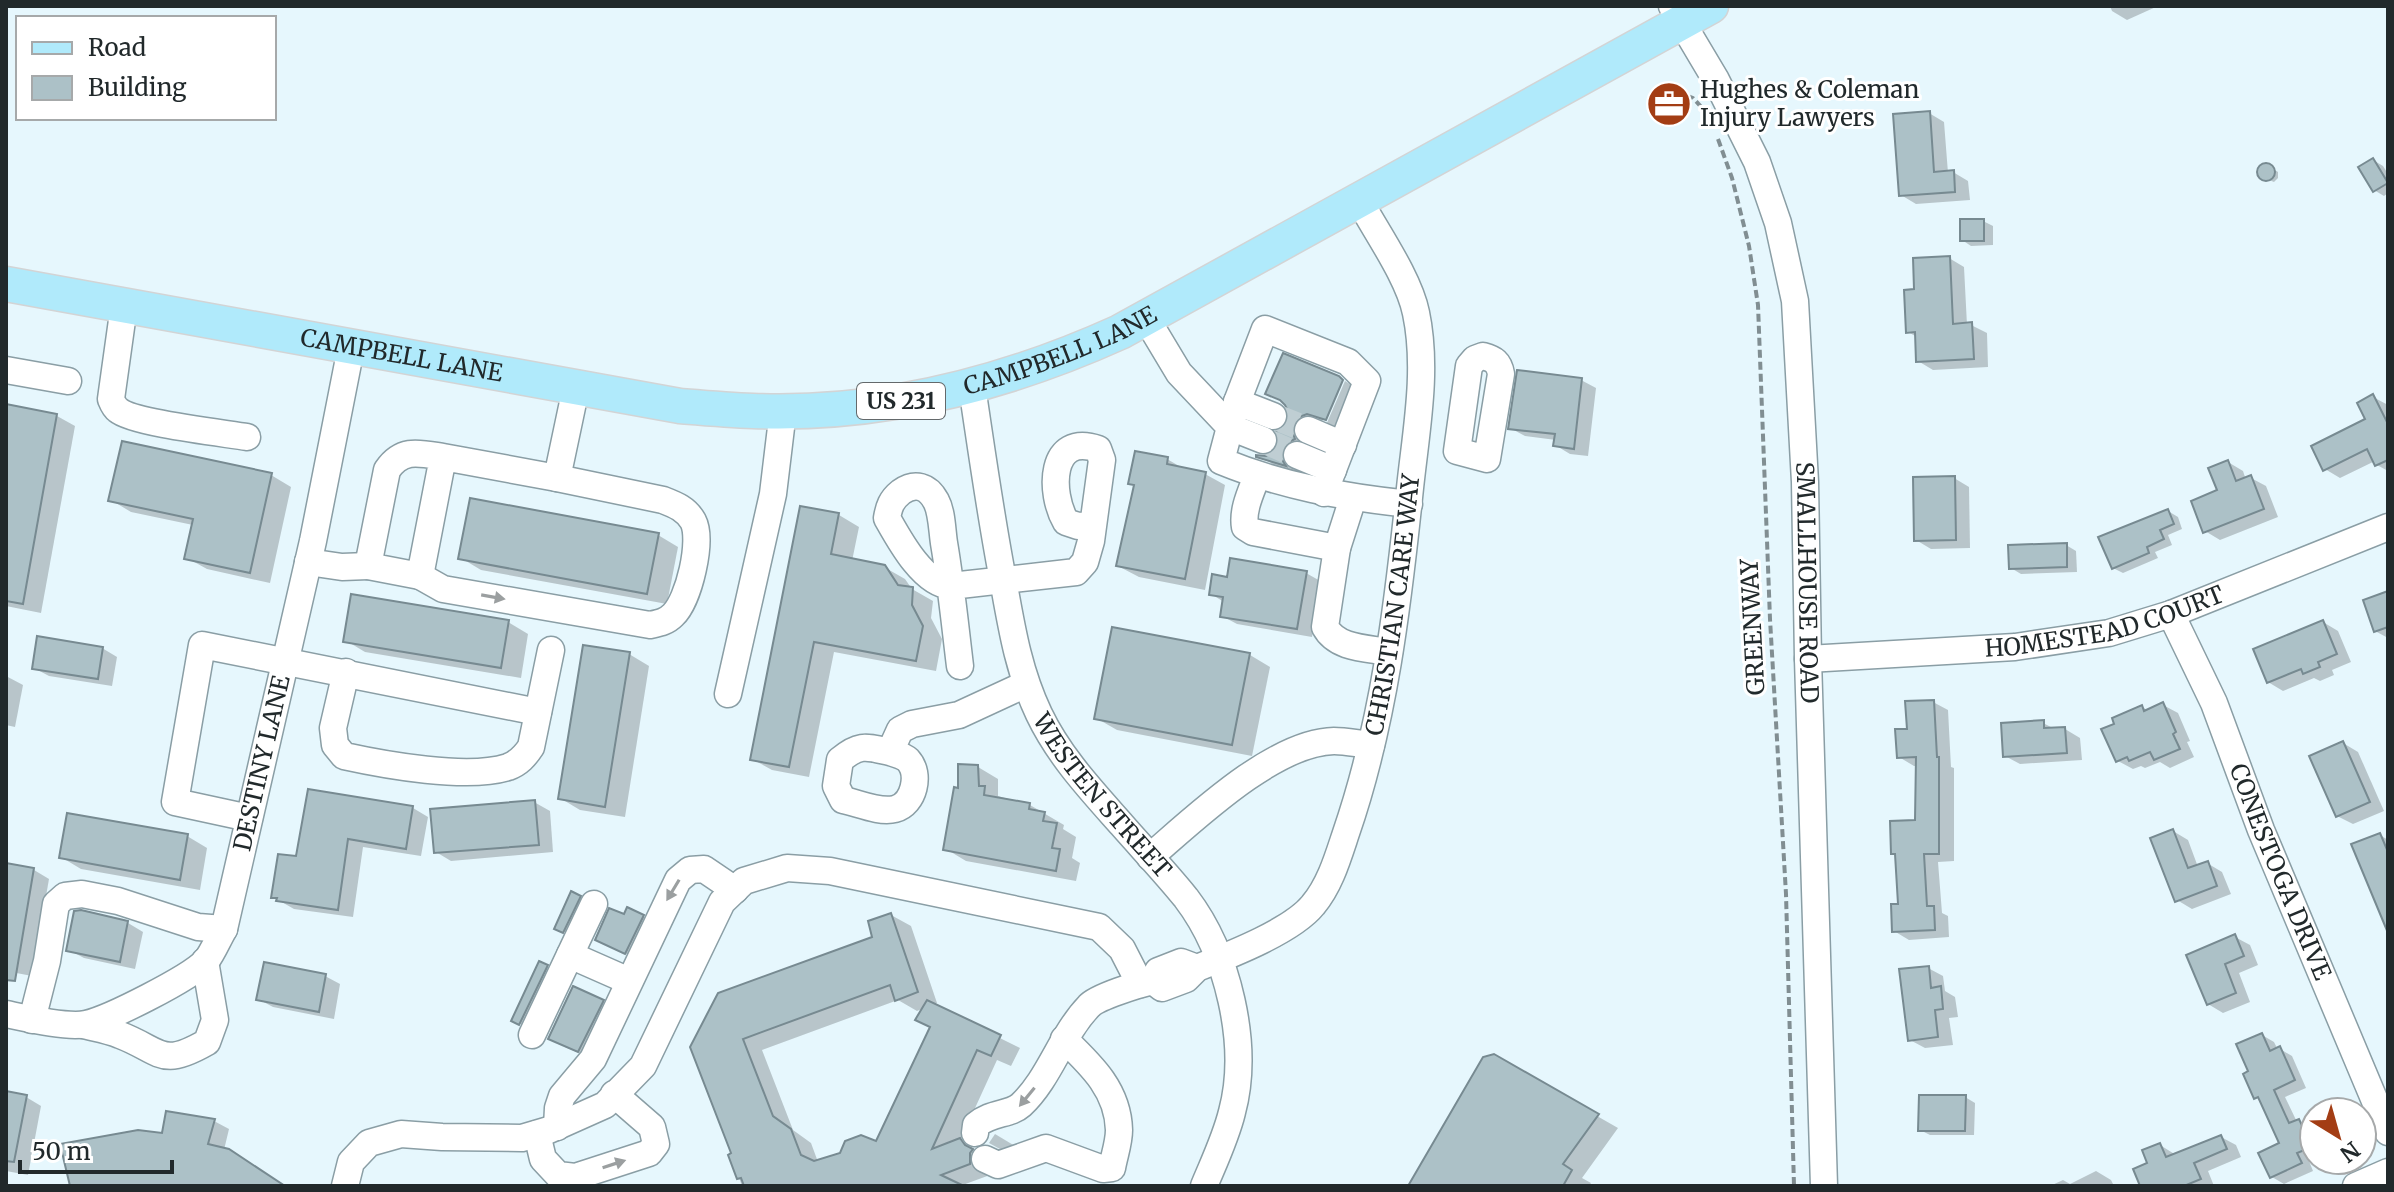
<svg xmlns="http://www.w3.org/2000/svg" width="2394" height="1192" font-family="Merriweather,serif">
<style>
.shadow{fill:#0003;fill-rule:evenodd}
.building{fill:#acc1c7;stroke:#778a91;stroke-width:2}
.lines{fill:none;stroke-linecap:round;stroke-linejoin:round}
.minor-tunnel{stroke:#bfced3;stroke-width:26;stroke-dasharray:26 13;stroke-linecap:butt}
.minor-casing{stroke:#8a9ea5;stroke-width:29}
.major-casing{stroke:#d3d4d5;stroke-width:37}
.path{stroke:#818e92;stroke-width:4;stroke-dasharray:8 4;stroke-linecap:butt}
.minor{stroke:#fff;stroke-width:26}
.major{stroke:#b0eafb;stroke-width:34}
.oneway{fill:#9b9fa0}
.labels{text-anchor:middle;stroke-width:6;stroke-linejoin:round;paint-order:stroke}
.shield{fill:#fff;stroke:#64696b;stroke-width:2}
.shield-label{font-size:22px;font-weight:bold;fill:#21292b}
.poi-label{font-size:24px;fill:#21292b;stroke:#fff;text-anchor:start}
.street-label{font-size:24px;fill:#21292b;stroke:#fff}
</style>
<rect width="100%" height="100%" fill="#e6f7fd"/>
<g class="shadow">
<polygon points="2110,6 2158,6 2127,20 2112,11"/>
<polygon points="1929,113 1944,122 1948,173 1953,172 1968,181 1970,200 1916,204 1901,195"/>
<polygon points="2373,160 2383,166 2388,174 2388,193 2384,196 2374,190"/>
<polygon points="2263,165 2267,165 2278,172 2278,178 2274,182 2261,177 2259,171"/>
<polygon points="1983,221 1993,226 1993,245 1971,246 1962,240"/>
<polygon points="1949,258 1964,267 1967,325 1971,325 1987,333 1988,367 1933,370 1918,361 1917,337 1908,332 1916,291"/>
<polygon points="1338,377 1341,379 1312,444 1314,451 1302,461 1301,471 1303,475 1278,467 1260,457 1266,458 1275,454 1285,429"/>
<polygon points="1581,380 1596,388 1588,456 1570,454 1555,445 1556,440 1525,436 1510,428"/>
<polygon points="1345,381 1359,390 1347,430 1326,425"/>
<polygon points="2373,397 2388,405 2388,471 2377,465 2375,461 2340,478 2325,469 2368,420"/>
<polygon points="6,406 57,416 75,426 41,613 6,606"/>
<polygon points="1167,459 1186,470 1205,474 1225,485 1205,590 1139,577 1118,566"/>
<polygon points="2228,462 2243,471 2246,480 2251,478 2266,486 2278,517 2220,540 2205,531"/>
<polygon points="271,475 291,487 270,583 207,569 187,558 193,525 131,512 111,500"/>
<polygon points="1954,478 1969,487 1970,548 1931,549 1916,540"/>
<polygon points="2168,511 2178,517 2182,529 2168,535 2172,545 2155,552 2158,558 2123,573 2113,568"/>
<polygon points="839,515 859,527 852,561 884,567 905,579 912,589 933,601 931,618 942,639 936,671 834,652 809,777 772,770 752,759"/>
<polygon points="658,535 678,547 667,604 481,570 461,558"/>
<polygon points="2066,545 2076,551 2077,572 2021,574 2011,568"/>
<polygon points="1306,573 1322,582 1312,637 1237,624 1222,616 1224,602 1211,594 1229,579"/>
<polygon points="2388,594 2388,638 2375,631"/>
<polygon points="508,622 528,634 521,678 365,652 345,640"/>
<polygon points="2323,622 2338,631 2351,662 2332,670 2334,675 2320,681 2314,678 2283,691 2268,682"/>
<polygon points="102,648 117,657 112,686 49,676 34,668"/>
<polygon points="629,654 649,666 625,817 580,810 560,798"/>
<polygon points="1250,655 1270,667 1252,756 1117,730 1096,718"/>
<polygon points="6,676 23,685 15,727 6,725"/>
<polygon points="1933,702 1948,710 1951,767 1954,768 1954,861 1938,862 1942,913 1948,916 1949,937 1909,940 1894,931 1900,906 1897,856 1893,853 1917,822 1917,766 1914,766 1899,757 1909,731"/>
<polygon points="2163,705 2178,713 2190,741 2187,742 2194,757 2170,768 2160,762 2145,768 2141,766 2133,769 2118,761 2117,725 2142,707 2149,711"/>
<polygon points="2043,723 2055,729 2065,729 2080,738 2082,760 2020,764 2005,756"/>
<polygon points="2343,743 2358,752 2384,811 2353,824 2337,816"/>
<polygon points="978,767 998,779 998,796 1030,805 1064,825 1063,829 1076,837 1072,858 1080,863 1076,881 966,861 946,849 961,790"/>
<polygon points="309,791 413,808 428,817 421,856 363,847 353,917 294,909 273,897 298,859"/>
<polygon points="534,802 550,811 553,852 451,861 436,852"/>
<polygon points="2173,831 2188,840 2198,867 2207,863 2222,872 2231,894 2192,909 2177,900"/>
<polygon points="2380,835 2388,840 2388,912"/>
<polygon points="187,836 207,848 200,890 81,869 61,857"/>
<polygon points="6,865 34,870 49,879 32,976 6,971"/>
<polygon points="580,897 589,903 573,936 563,931"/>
<path d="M891 915 911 926 937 1003 933 1005 1020 1048 1011 1066 997 1060 960 1141 980 1152 990 1175 960 1186H742L731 1155 733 1154 692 1047 875 938ZM898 1000 917 1011 924 1008 932 1028 877 1143 818 1162 811 1143 793 1130 762 1050Z"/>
<polygon points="625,917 643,917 652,922 635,958 607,945"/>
<polygon points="128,923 143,932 135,969 84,958 69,950"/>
<polygon points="2235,937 2250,945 2258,965 2239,973 2250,1002 2223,1013 2208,1004"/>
<polygon points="540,964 556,972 529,1029 513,1020"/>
<polygon points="1928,968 1943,976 1945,991 1955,997 1958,1017 1949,1018 1953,1045 1925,1048 1910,1040"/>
<polygon points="325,976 340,984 334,1019 273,1007 258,999"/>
<polygon points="603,1001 617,1010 593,1059 565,1047"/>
<polygon points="2262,1035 2274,1042 2278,1050 2280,1049 2292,1056 2306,1088 2285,1097 2297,1122 2299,1121 2312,1128 2314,1134 2314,1158 2309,1161 2313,1171 2284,1184 2272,1177 2282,1144 2262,1101 2256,1097 2251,1073"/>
<polygon points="1494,1057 1618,1128 1582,1178 1591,1183 1589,1186 1411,1186"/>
<polygon points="6,1093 26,1097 41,1106 28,1175 6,1171"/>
<polygon points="1965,1097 1975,1103 1974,1135 1930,1135 1920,1130"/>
<polygon points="214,1121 229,1129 224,1150 283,1186 72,1186 164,1136"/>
<polygon points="995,1134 1015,1146 1009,1154 989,1143"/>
<polygon points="2221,1137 2236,1145 2241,1157 2208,1171 2214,1186 2142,1186 2150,1164 2160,1145 2176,1155"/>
<polygon points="2096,1171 2111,1180 2114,1186 2050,1186 2063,1180 2070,1184"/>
</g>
<g class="building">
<polygon points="1930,111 1934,172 1954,170 1955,192 1899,196 1893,114"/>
<polygon points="2373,158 2388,183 2373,192 2358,167"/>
<circle cx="2266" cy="172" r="9"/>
<rect x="1960" y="219" width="24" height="22"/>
<polygon points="1950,256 1953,324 1972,322 1974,359 1916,362 1915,332 1906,333 1904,290 1914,289 1913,258"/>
<polygon points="1283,353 1339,376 1343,380 1326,420 1307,414 1299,417 1294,423 1292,431 1295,439 1287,443 1282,450 1281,458 1286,466 1256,457 1256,455 1266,456 1274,452 1278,445 1276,432 1284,428 1288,421 1289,413 1285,405 1280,400 1265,394"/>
<polygon points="1517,370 1582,378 1574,449 1553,446 1555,434 1508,429"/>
<polygon points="2373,394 2388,424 2388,460 2375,466 2367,449 2323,471 2311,446 2365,419 2357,403"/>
<polygon points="6,404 57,414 23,604 6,601"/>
<polygon points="122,441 272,473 250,573 184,559 193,519 108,501"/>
<polygon points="1135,451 1168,457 1167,464 1206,472 1185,579 1116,566 1134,485 1128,484"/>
<polygon points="2228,460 2236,481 2251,475 2264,509 2203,533 2191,501 2217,490 2208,468"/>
<polygon points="1955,476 1956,540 1914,541 1913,477"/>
<polygon points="470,498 659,533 647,594 458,559"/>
<polygon points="800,506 839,513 831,554 885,565 898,585 913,587 912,605 923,626 916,661 814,642 789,767 750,760"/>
<polygon points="2168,509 2174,524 2160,530 2164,539 2147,547 2149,553 2112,569 2098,537"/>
<polygon points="2067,543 2067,567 2009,569 2008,545"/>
<polygon points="1230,558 1307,571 1297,629 1220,617 1223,597 1209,595 1212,574 1227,577"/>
<polygon points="2388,591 2388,627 2374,632 2363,600"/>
<polygon points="351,594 509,620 501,668 343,642"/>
<polygon points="2323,620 2337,654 2318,662 2320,667 2303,674 2301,669 2267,683 2253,649"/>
<polygon points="1112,627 1250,653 1232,745 1094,719"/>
<polygon points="37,636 103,647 98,679 32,669"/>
<polygon points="583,645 630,652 605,807 558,799"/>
<polygon points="1934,700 1937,757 1939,757 1939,854 1924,854 1927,906 1934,906 1935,930 1892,932 1891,904 1898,904 1895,854 1891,854 1890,821 1915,820 1916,757 1897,758 1895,729 1907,729 1905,701"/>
<polygon points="2163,702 2176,732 2173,734 2180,749 2154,760 2150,752 2129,761 2127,757 2116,762 2101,729 2114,724 2112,718 2142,705 2144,711"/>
<polygon points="2044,720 2044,728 2065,727 2067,753 2003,757 2001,723"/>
<polygon points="2343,741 2370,802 2336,817 2309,756"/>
<polygon points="958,764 978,765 979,786 985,786 984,795 1030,803 1029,809 1045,812 1043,821 1057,823 1052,848 1060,849 1056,871 943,850 954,787 958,788"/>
<polygon points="308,789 413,806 406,849 348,839 338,910 276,901 277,898 271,898 278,854 296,856"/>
<polygon points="535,800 539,845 434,853 430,809"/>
<polygon points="67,813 188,834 180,880 59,858"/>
<polygon points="2173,829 2188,868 2208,861 2217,886 2175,902 2150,838"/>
<polygon points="2380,833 2388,852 2388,933 2351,844"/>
<polygon points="6,863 34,868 15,981 6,980"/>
<polygon points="571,891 581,896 563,933 554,929"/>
<polygon points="627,907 644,915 625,954 595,940 609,908 624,914"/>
<polygon points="81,910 128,921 120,962 66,951 74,911"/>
<polygon points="891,913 918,992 895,1001 890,985 743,1039 773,1116 791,1129 801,1155 814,1161 840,1153 845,1141 861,1135 876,1141 930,1027 915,1020 927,1000 1001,1035 991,1056 977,1050 932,1149 960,1138 965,1145 973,1149 970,1153 970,1164 941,1175 964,1186 744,1186 741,1178 737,1179 728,1155 731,1153 690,1047 718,993 872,937 868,921"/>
<polygon points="2235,934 2244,956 2225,964 2236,993 2207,1005 2186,955"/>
<polygon points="539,961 548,965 519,1025 511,1021"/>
<polygon points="264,962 326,974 319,1012 256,1000"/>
<polygon points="1929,966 1931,988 1941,986 1943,1009 1935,1010 1938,1037 1908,1041 1899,969"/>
<polygon points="573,986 604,1000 578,1052 548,1039"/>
<polygon points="2262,1033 2270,1051 2280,1046 2295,1080 2274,1090 2289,1123 2299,1119 2312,1147 2297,1153 2302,1163 2270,1178 2258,1153 2279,1143 2258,1097 2254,1099 2243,1074 2248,1071 2236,1044"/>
<polygon points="1494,1054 1599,1114 1563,1164 1572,1170 1563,1186 1408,1186 1483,1057"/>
<polygon points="6,1091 27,1095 14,1162 6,1161"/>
<polygon points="1919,1095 1966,1095 1965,1131 1918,1131"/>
<polygon points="166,1111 215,1119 208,1144 229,1149 285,1186 70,1186 60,1144 138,1130 162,1133"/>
<polygon points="2221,1135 2227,1149 2194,1163 2201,1179 2184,1186 2140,1186 2133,1169 2147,1163 2142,1150 2160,1143 2166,1157"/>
</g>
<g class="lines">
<g class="minor-tunnel">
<polyline points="1273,416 1308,430"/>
<polyline points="1263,440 1297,455"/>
</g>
<g class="minor-casing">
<g id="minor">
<path id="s1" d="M1672 6 1716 80 1757 162 1778 223 1795 301 1805 482 1808 659 1824 1186"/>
<path d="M124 306 111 399C113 404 114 407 118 410 133 423 223 433 247 437"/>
<path d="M1146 318 1179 373 1230 427 1221 461C1282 486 1343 497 1409 504"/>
<path d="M1483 356C1494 359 1499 362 1501 374L1487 459 1457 451 1469 366 1475 359Z"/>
<polyline points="6,370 68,381"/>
<path id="s2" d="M972 387C982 453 991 519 1004 585 1012 630 1019 672 1039 714 1059 756 1091 790 1122 825 1143 849 1166 873 1186 898 1228 953 1250 1045 1232 1112 1226 1137 1214 1162 1204 1186"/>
<polyline points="1237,402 1273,416"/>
<polyline points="1308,430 1343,445"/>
<polyline points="1263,440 1230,427 1237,402 1265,329 1348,362 1367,381 1324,493"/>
<polyline points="1297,455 1333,470"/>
<path d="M443 457 420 576 368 566 387 470C402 448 419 453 443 457L557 478 576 388"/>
<path d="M1257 476C1251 492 1242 510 1245 527L1253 532 1337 548 1325 627C1337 649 1367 648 1389 652"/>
<polyline points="1337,548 1353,498"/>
<polyline points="308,562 342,567 368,566"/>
<path d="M420 576 443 589 650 625C659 623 666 622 673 615 689 600 703 540 693 521 686 509 676 505 663 500L557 478"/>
<path id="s3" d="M2171 614 2214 703 2261 830 2388 1132"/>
<path id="s4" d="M1808 659 2015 647 2109 633 2171 614 2388 527"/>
<path d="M960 666C955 625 951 584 944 543 942 530 942 512 936 501 928 486 915 482 901 492 891 500 889 507 887 518 900 541 923 584 951 586L1076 572 1085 562 1091 541 1102 460 1098 449C1049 432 1049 493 1066 522L1078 526 1093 525"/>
<path d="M346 672 333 728 335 745 344 756C385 765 468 780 508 767 519 763 525 756 531 747L551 650"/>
<polyline points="728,694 773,494 783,411"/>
<path d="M890 752C867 747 860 743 840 760L836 786 843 800C858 803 879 813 895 809 914 804 921 774 908 760 904 756 896 754 890 752L900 730 912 724 959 715 1026 684"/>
<polyline points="249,818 175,802 202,645 538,712"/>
<path d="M1150 857C1194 819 1274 742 1334 741 1346 741 1359 744 1371 745"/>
<polyline points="570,955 629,981"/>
<path id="s5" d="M1197 968 1181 962 1158 971 1153 981 1162 988 1186 979 1197 968C1230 955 1292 931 1313 905 1330 885 1338 857 1346 833 1384 723 1398 604 1410 488 1416 431 1428 370 1416 313 1409 278 1377 233 1359 200"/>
<path id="s6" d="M6 1014C25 1018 67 1028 86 1024 109 1019 190 978 206 961 213 952 218 939 224 929L313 541 351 348"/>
<polyline points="32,1020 47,961 56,904 65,896 82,894 118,901 198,927 224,929"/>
<path d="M83 1025C95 1028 108 1030 120 1035 162 1051 160 1069 207 1042L215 1020 205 961"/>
<polyline points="532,1035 594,904"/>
<polyline points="557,1127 558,1108 562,1096 593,1059 678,880 690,870 704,869 735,890"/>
<path d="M975 1133 976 1125C991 1112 1010 1115 1021 1105 1050 1078 1061 1035 1089 1006 1097 997 1139 984 1153 981"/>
<polyline points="537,1134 543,1159 558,1175 575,1177 649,1153 656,1144 652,1127 614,1094"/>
<path d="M985 1159 998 1165 1046 1148 1103 1169 1112 1168C1114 1156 1119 1143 1119 1130 1118 1090 1091 1065 1064 1039"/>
<polyline points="345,1186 351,1162 369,1143 401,1134 442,1137 522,1138 549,1130 605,1105 643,1066 722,902 744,881 787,868 830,871 1099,927 1122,949 1140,984"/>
<polyline points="2356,1186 2388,1172"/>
</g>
</g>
<g class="major-casing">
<g id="major">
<path id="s7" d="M6 284 680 406C705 408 729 410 753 411 881 416 1005 384 1120 332L1711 6"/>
</g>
</g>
<g class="path">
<polyline points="1675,91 1693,98 1704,110"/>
<polyline points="1718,139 1732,178 1749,246 1758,305 1770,619 1786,894 1794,1186"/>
</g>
<use href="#minor" class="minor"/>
<use href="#major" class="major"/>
</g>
<defs><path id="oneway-solid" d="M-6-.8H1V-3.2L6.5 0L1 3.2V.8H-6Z" transform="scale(2)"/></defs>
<g class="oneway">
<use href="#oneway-solid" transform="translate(493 597) rotate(10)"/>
<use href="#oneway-solid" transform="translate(673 890) rotate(121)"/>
<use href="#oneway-solid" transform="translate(1027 1097) rotate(129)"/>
<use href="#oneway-solid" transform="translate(614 1164) rotate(-18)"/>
</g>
<defs>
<g id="office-disc" transform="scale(2.3)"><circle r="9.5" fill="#a33d14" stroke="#fff"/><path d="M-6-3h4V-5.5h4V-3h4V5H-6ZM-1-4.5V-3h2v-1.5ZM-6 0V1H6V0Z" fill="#fff"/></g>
</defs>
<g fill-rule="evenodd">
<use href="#office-disc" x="1669" y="104"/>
</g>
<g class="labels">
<rect class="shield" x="857" y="383" width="88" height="36" rx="6"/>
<g class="shield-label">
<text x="901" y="409">US 231</text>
</g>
<g class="poi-label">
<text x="1700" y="98">Hughes &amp; Coleman<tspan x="1700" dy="28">Injury Lawyers</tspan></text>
</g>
<g class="street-label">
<text dy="8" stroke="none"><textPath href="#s7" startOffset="1074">CAMPBELL LANE</textPath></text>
<text dy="8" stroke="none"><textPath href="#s7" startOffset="402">CAMPBELL LANE</textPath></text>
<text dy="8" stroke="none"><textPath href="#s1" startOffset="604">SMALLHOUSE ROAD</textPath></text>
<text dy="8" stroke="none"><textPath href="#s5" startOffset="552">CHRISTIAN CARE WAY</textPath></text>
<text dy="8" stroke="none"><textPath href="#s4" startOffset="300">HOMESTEAD COURT</textPath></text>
<text transform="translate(1753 627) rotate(-93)" y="8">GREENWAY</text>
<text dy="8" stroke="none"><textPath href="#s6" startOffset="424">DESTINY LANE</textPath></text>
<text dy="8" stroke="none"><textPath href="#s2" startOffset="438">WESTEN STREET</textPath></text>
<text dy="8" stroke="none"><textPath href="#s3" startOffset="280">CONESTOGA DRIVE</textPath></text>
</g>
</g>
<rect width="2394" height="1192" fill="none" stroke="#21292b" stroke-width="16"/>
<rect x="16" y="16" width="260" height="104" fill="#ffffff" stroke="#a6a9aa" stroke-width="2"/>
<rect x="32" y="42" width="40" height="12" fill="#b0eafb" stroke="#a6a9aa" stroke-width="2"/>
<text x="88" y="56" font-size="24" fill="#21292b">Road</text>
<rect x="32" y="76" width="40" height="24" fill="#acc1c7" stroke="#a6a9aa" stroke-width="2"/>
<text x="88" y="96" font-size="24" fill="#21292b">Building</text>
<g transform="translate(2338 1136) rotate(143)"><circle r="38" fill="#ffffff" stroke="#a6a9aa" stroke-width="2"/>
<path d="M0-6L14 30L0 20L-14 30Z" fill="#a33d14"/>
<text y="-12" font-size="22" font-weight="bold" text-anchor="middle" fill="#21292b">N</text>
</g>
<path d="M20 1160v12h152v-12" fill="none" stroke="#21292b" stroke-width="4"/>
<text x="32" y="1160" font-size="24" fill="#21292b" stroke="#ffffff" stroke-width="6" paint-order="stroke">50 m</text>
</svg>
